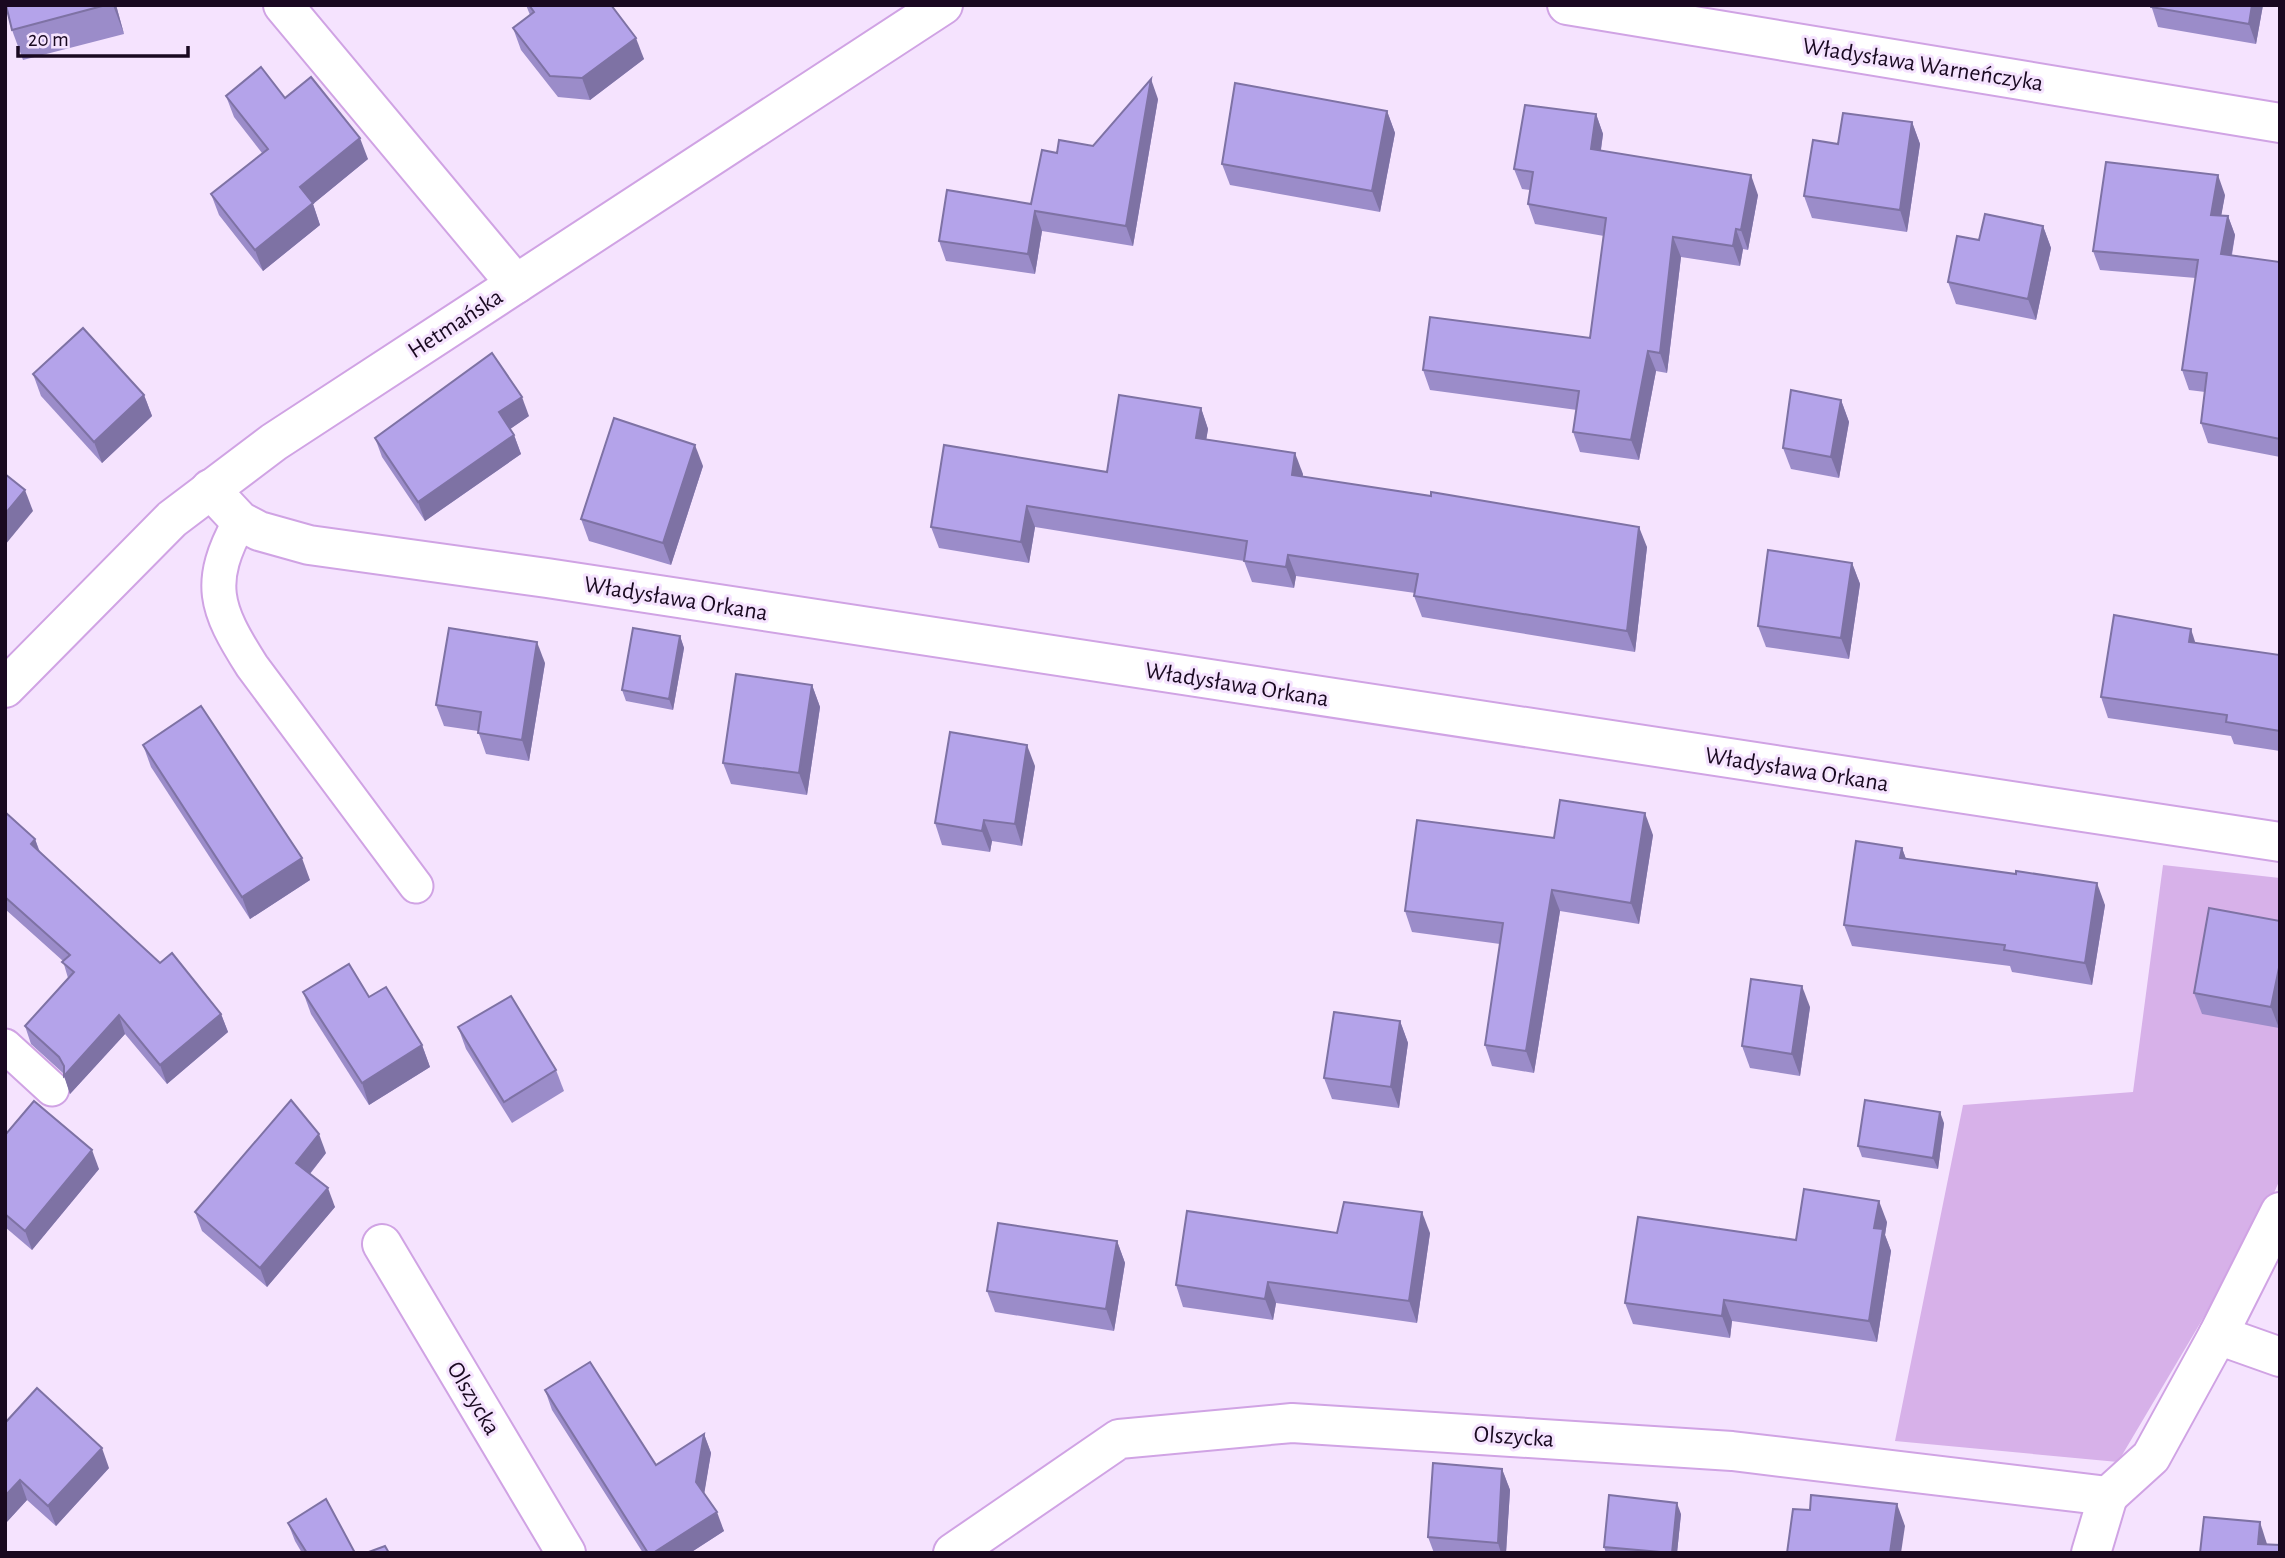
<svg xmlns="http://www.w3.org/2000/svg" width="2285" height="1558" font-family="'Alegreya Sans',sans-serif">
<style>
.green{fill:#d7b1e9}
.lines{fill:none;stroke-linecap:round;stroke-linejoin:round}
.service-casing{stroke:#d0a3e4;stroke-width:37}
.minor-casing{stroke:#d0a3e4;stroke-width:42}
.tertiary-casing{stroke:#d0a3e4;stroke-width:42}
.service{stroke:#fff;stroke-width:33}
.minor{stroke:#fff;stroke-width:38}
.tertiary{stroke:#fff;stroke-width:38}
.wall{fill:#9b8cc9}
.shaded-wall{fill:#7e72a4}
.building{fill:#b4a3ea;stroke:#7e72a4;stroke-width:2}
.labels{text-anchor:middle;stroke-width:6;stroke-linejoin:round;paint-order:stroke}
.street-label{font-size:24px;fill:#190920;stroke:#f5e3fe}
</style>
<rect width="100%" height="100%" fill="#f5e3fe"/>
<polygon class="green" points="2163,865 2280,878 2280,1179 2266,1212 2118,1462 1895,1441 1963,1105 2133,1092"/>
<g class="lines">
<g class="service-casing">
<g id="service">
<path d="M240 521C206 583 215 608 252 666L416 886"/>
<polyline points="5,1046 52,1089"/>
</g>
</g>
<g class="minor-casing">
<g id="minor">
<polyline points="283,5 516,284"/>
<polyline points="1567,5 2280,123"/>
<polyline points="210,489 240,521 259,531 309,545 547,578 2280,842"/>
<polyline points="382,1244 566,1553"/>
<polyline points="2218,1335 2280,1357"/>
<polyline points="2108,1496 2151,1457 2218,1335 2280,1212"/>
<polyline points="953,1553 1119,1439 1292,1423 1732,1451 2108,1496"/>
<polyline points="2091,1553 2108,1496"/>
</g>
</g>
<g class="tertiary-casing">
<polyline id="tertiary" points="5,688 172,519 274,442 943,5"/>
</g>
<use href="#service" class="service"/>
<use href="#minor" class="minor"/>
<use href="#tertiary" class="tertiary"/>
</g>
<g class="wall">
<polygon points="5,5 116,5 124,34 23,60 12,30"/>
<polygon points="526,5 611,5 644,59 590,100 558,97 521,50 513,28 530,15"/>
<polygon points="2151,5 2263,5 2256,44 2158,27"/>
<polygon points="226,96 285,98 368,159 313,204 320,225 263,271 219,215 211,194 262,153 234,117"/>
<polygon points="1158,99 1133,246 1042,231 1035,274 946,261 939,241 1031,204 1057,153 1093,146"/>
<polygon points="1387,111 1395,133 1380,212 1230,185 1222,164"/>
<polygon points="1596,114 1603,134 1601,150 1758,195 1748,250 1743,249 1740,266 1681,257 1667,373 1656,371 1639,460 1580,452 1573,432 1577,410 1430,390 1423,370 1590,338 1604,236 1535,224 1528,204 1530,190 1522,189 1514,169"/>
<polygon points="1912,122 1920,144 1907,232 1812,218 1804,196 1838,144"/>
<polygon points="2225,195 2221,215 2228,216 2235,235 2232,255 2280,262 2280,457 2208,443 2201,423 2205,392 2189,390 2182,370 2196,278 2100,270 2093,251"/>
<polygon points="2043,226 2051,248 2036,320 1956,304 1948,282 1979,240"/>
<polygon points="33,374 144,395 152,416 102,463 41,396"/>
<polygon points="1841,400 1849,422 1839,478 1791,469 1783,448"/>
<polygon points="1201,408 1208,429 1206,440 1303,474 1302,477 1647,547 1635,652 1422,617 1414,596 1415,593 1296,576 1294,588 1252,582 1244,561 1035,527 1029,563 939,548 931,527 1107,472"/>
<polygon points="529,416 510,429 514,435 521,454 425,521 382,457 375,438"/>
<polygon points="703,466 671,565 589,541 581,519"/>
<polygon points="1852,563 1860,584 1849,659 1766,647 1758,626"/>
<polygon points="680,636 684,648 673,710 626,701 622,690"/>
<polygon points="2196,643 2280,655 2280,751 2234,744 2231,736 2108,718 2101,697"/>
<polygon points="545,663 529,761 486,754 478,731 444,726 436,705"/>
<polygon points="812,685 820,707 807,795 731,784 723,763"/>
<polygon points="143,745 310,880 250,919 151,767"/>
<polygon points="1035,766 1022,846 992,841 990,852 942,845 935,823"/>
<polygon points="5,812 35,839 40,852 160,963 221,1014 228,1032 167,1084 125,1034 70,1094 64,1074 31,1044 25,1026 68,978 63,961 5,909"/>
<polygon points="1653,835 1639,924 1560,911 1534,1073 1492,1066 1485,1045 1500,944 1412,932 1405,911 1554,838"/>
<polygon points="1902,848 1906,859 2105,905 2092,985 2012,972 2010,966 1852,946 1844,925"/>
<polygon points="2280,921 2279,1028 2202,1014 2194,993"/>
<polygon points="303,992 369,997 422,1045 430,1067 369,1105 311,1014"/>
<polygon points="1810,1007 1800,1076 1750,1068 1742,1046"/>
<polygon points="1400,1021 1408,1043 1399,1108 1332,1099 1324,1078"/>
<polygon points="458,1027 556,1070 564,1091 512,1123 466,1049"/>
<polygon points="1944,1123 1938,1169 1862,1157 1858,1146"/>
<polygon points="5,1135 99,1169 32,1250 5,1227"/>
<polygon points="326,1153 310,1174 335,1207 267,1287 202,1231 195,1212"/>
<polygon points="1887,1222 1885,1235 1891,1251 1877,1342 1732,1321 1730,1338 1633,1324 1625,1303"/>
<polygon points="1337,1233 1430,1233 1417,1323 1276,1303 1273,1320 1183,1307 1176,1285"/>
<polygon points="1117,1241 1125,1263 1114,1331 995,1312 987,1291"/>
<polygon points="545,1390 656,1465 704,1434 711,1453 704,1493 724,1531 690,1553 643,1553 552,1410"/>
<polygon points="5,1423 109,1468 56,1526 27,1500 5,1524"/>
<polygon points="1502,1469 1510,1490 1506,1553 1434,1553 1428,1537"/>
<polygon points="1681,1514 1677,1553 1606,1553 1604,1547"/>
<polygon points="288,1523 355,1553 302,1553 295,1541"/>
</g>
<g class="shaded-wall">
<polygon points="113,5 116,5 124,34"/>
<polygon points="2252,5 2263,5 2256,44 2249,24"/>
<polygon points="636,38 644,59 590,100 582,78"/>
<polygon points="1151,79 1158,99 1133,246 1126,226"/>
<polygon points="1387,111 1395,133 1380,212 1372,191"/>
<polygon points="1596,114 1603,134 1598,169 1591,149"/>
<polygon points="1912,122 1920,144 1907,232 1900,210"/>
<polygon points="360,138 368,159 313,204 320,225 263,271 255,250 300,187"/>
<polygon points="1751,175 1758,195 1748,250 1741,230"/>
<polygon points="2218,175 2225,195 2218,234 2211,215"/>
<polygon points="1035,211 1042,231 1035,274 1028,254"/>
<polygon points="2228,216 2235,235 2228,274 2221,254"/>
<polygon points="2043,226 2051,248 2036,320 2028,299"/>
<polygon points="1736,229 1743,249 1740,266 1733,246"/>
<polygon points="1673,237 1681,257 1667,373 1660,353"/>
<polygon points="1648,351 1656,371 1639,460 1631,440"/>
<polygon points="144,395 152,416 102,463 94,442"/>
<polygon points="522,397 529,416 506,432 499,412"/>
<polygon points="1841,400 1849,422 1839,478 1831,457"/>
<polygon points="1201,408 1208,429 1203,459 1196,438"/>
<polygon points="514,435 521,454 425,521 418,502"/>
<polygon points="695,445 703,466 671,565 663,543"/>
<polygon points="1295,453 1303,474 1300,496 1292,475"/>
<polygon points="25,490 33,511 5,545 5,514"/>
<polygon points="1027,506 1035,527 1029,563 1021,542"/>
<polygon points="1639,527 1647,547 1635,652 1627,631"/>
<polygon points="1288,555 1296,576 1294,588 1286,567"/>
<polygon points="1852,563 1860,584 1849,659 1841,638"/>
<polygon points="2191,629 2198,651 2189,642"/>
<polygon points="680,636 684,648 673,710 669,699"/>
<polygon points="537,642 545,663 529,761 522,740"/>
<polygon points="812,685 820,707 807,795 799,773"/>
<polygon points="1027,745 1035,766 1022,846 1015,824"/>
<polygon points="1645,813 1653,835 1639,924 1631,903"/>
<polygon points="984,820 992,841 990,852 982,831"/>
<polygon points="35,839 41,857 31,844"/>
<polygon points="1902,848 1910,870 1900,858"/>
<polygon points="302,858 310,880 250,919 242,897"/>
<polygon points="2097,883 2105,905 2092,985 2085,963"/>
<polygon points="1552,890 1560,911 1534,1073 1526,1051"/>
<polygon points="2280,963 2280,1024 2279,1028 2271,1007"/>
<polygon points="1802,986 1810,1007 1800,1076 1792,1054"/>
<polygon points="221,1014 228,1032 167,1084 160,1065"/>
<polygon points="119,1015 125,1034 70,1094 64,1076"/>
<polygon points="1400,1021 1408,1043 1399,1108 1391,1087"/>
<polygon points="422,1045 430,1067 369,1105 362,1083"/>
<polygon points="1940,1112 1944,1123 1938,1169 1933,1158"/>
<polygon points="319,1134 326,1153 303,1182 296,1163"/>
<polygon points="92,1150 99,1169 32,1250 25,1231"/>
<polygon points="328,1188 335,1207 267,1287 260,1268"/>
<polygon points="1879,1201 1887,1222 1885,1235 1891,1251 1877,1342 1869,1321 1874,1228"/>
<polygon points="1422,1212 1430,1233 1417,1323 1409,1301"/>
<polygon points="1117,1241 1125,1263 1114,1331 1106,1309"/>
<polygon points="1268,1282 1276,1303 1273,1320 1265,1299"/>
<polygon points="1724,1300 1732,1321 1730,1338 1722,1316"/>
<polygon points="704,1434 711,1453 703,1501 696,1482"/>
<polygon points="102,1448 109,1468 56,1526 48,1506"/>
<polygon points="1502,1469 1510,1490 1506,1553 1501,1553 1498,1543"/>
<polygon points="20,1480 27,1500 5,1524 5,1496"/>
<polygon points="1677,1503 1681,1514 1677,1553 1672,1553"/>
<polygon points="1897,1504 1905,1526 1901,1553 1890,1553"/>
<polygon points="717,1512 724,1531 690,1553 653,1553"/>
<polygon points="2260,1522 2267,1544 2258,1544"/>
</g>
<g class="building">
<polygon points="6,5 106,5 12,30"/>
<polygon points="529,5 611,5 636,38 582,78 550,76 513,28 534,12"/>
<polygon points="2151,5 2252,5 2249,24 2151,7"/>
<polygon points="261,67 285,98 311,77 360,138 300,187 313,203 255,250 211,194 268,149 226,96"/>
<polygon points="1151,79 1126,226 1035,211 1028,254 939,241 947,190 1031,204 1042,150 1057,153 1059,140 1093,146"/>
<polygon points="1235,83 1387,111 1372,191 1222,164"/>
<polygon points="1525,105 1596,114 1591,149 1751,175 1741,230 1736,229 1733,246 1673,237 1660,353 1648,351 1631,440 1573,432 1579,391 1423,370 1430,317 1590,338 1606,218 1528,204 1533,172 1514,169"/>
<polygon points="1843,113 1912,122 1900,210 1804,196 1813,140 1838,144"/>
<polygon points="2106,162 2218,175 2211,215 2228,216 2221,254 2280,262 2280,439 2201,423 2207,373 2182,370 2198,260 2093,251"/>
<polygon points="1985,214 2043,226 2028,299 1948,282 1957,236 1979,240"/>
<polygon points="83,328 144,395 94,442 33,374"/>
<polygon points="492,353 522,397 499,412 514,435 418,502 375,438"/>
<polygon points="1791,390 1841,400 1831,457 1783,448"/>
<polygon points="1119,395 1201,408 1196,438 1295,453 1292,475 1431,496 1431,492 1639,527 1627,631 1414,596 1418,574 1288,555 1286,567 1244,561 1247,541 1027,506 1021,542 931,527 944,445 1107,472"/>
<polygon points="614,418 695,445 663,543 581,519"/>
<polygon points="5,474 25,490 5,514"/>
<polygon points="1768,550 1852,563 1841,638 1758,626"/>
<polygon points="2114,615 2191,629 2189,642 2280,655 2280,731 2226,722 2227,715 2101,697"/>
<polygon points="449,628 537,642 522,740 478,733 481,712 436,705"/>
<polygon points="633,628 680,636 669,699 622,690"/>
<polygon points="736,674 812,685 799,773 723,763"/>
<polygon points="201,706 302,858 242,897 143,745"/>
<polygon points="950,732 1027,745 1015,824 984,820 982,831 935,823"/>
<polygon points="1560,800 1645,813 1631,903 1552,890 1526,1051 1485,1045 1503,923 1405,911 1417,820 1554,838"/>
<polygon points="5,812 35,839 31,844 160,963 172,953 221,1014 160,1065 119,1015 64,1076 64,1066 59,1057 25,1026 74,972 62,962 70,955 5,897"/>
<polygon points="1856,841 1902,848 1900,858 2016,874 2016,871 2097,883 2085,963 2004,950 2005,945 1844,925"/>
<polygon points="2209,908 2280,921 2280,963 2271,1007 2194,993"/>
<polygon points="349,964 369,997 386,987 422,1045 362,1083 303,992"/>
<polygon points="1751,979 1802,986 1792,1054 1742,1046"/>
<polygon points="511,996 556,1070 504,1102 458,1027"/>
<polygon points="1334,1012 1400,1021 1391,1087 1324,1078"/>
<polygon points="291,1100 319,1134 296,1163 328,1188 260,1268 195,1212"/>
<polygon points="1865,1100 1940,1112 1933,1158 1858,1146"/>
<polygon points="34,1101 92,1150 25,1231 5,1214 5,1135"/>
<polygon points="1804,1189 1879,1201 1874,1228 1883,1229 1869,1321 1724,1300 1722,1316 1625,1303 1638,1217 1796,1240"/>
<polygon points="1344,1202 1422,1212 1409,1301 1268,1282 1265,1299 1176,1285 1187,1211 1337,1233"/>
<polygon points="998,1223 1117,1241 1106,1309 987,1291"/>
<polygon points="590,1362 656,1465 704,1434 696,1482 717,1512 653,1553 648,1553 545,1390"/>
<polygon points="37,1388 102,1448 48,1506 20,1480 5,1496 5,1423"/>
<polygon points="1433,1463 1502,1469 1498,1543 1428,1537"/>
<polygon points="1609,1495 1677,1503 1672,1553 1604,1547"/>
<polygon points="1811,1495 1897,1504 1890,1553 1787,1553 1793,1509 1810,1510"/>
<polygon points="326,1499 355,1553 307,1553 288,1523"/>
<polygon points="2204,1517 2260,1522 2258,1544 2280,1545 2280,1553 2200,1553"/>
<polygon points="385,1546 389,1553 366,1553"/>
</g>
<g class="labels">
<g class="street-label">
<text transform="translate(1923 64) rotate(9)" y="8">Władysława Warneńczyka</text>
<text transform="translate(455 323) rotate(-33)" y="8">Hetmańska</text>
<text transform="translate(676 598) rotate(9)" y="8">Władysława Orkana</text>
<text transform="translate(1237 684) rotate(9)" y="8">Władysława Orkana</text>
<text transform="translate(1797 769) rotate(9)" y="8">Władysława Orkana</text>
<text transform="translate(474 1398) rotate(59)" y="8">Olszycka</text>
<text transform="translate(1514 1436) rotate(4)" y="8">Olszycka</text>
</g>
</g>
<rect width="2285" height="1558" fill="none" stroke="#190920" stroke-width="14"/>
<path d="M18 46v10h170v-10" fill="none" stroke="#190920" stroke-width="3.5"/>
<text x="28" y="46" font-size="21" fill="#190920" stroke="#f5e3fe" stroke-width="5" paint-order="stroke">20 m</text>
</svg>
